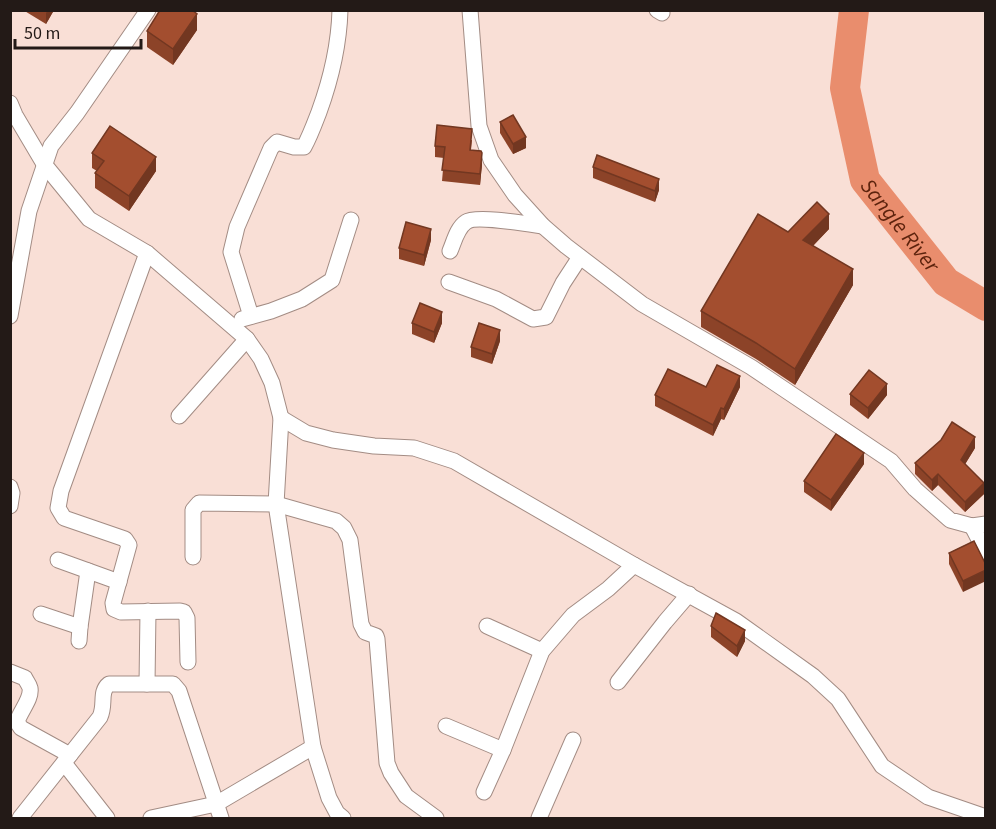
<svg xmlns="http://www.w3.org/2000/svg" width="996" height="829" font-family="'Source Sans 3',sans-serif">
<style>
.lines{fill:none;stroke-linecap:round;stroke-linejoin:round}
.river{stroke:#e98d6d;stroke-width:30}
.minor-casing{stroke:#a38c84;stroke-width:17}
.minor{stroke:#fff;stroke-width:15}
.wall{fill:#8c4328}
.shaded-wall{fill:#723721}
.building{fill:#a34e2f;stroke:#723721;stroke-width:1.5}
.labels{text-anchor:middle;stroke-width:6;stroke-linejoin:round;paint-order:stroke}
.water-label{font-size:22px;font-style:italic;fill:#5d230d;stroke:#f9dfd6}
</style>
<rect width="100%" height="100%" fill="#f9dfd6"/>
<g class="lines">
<path class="river" id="s1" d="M854 10 845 88 865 180 946 282 986 306"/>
<g class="minor-casing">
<g id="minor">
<polyline points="470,10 479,126 491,160 515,195 543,226 566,246 642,304 751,367 891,461 915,489 950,520 972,526 986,524"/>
<polyline points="657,10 662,13"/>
<polyline points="10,103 15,115 44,164 89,219 147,253 247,339 261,359 272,383 281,418 276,504 313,747 329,798 337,813 343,818"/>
<path d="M450 251C454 242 457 228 466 222 475 215 529 224 543 226"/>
<polyline points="147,253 61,491 58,508 64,518 125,539 129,545 113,603 114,609 121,612 180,611 184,612 187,618 188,662"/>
<polyline points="449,282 496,299 533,319 546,317 563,283 580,257"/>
<polyline points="10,316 29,211 51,146 77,113 148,10"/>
<path d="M251 316 231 252 237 227 271 148 277 142 294 147H304C310 136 314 125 319 112 331 79 339 46 340 10"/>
<polyline points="242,319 271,311 302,299 332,280 351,220"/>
<polyline points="179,416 247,339"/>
<polyline points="281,418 306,433 333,440 374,446 414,448 454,461 634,565 736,621 813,676 838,699 882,766 928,797 986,817"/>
<polyline points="10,487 12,493 10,506"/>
<polyline points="972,526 986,553"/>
<polyline points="193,557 193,510 199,503 276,504 336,521 344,528 350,540 361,624 365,632 376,636 377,639 387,763 391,773 406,796 436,818"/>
<polyline points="58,560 119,582"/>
<polyline points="41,614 80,627"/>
<polyline points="487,626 542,651"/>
<polyline points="79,641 80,627 88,571"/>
<path d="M10 672 25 678C26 681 29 684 30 688 32 699 20 711 17 722L21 728 70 755"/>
<polyline points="618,682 665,622 689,594"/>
<polyline points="147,684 148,611"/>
<polyline points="446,726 503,750"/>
<polyline points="64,763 107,818"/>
<polyline points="484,792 503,750 542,651 573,615 608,589 634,565"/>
<path d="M20 818 100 717C106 704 99 692 109 684H173L179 691 221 818"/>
<polyline points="151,818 216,804 313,747"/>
<polyline points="539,818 573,740"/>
</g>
</g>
<use href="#minor" class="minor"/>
</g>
<g class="wall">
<polygon points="23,10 54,10 46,24"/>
<polygon points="197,30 173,65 147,47 147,31"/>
<polygon points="500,122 526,148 513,154 500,133"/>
<polygon points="472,140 471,150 482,164 480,185 442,181 444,158 435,157 435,146"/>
<polygon points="92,153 156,171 129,211 95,188 95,173 97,171 92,168"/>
<polygon points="593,167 659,190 655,202 593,178"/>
<polygon points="829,229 813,246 853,285 795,385 756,359 701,327 701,311 788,232"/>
<polygon points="431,240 424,266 399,259 399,248"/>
<polygon points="412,323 442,323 434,343 412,334"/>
<polygon points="500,341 492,364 471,357 471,347"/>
<polygon points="706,387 740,387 724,420 721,419 713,436 655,406 655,395"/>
<polygon points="850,394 887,395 868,419 850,405"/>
<polygon points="975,448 965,464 984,494 965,512 938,485 932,491 915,474 915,463"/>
<polygon points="864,464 831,511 804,492 804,481"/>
<polygon points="974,541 963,592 949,564 949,553"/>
<polygon points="711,626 745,641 737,657 711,637"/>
</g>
<g class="shaded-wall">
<polygon points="48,10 54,10 46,24 46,13"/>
<polygon points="197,14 197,30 173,65 173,49"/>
<polygon points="526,137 526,148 513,154 513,144"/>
<polygon points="482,153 482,164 480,185 480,174"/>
<polygon points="156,157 156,171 129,211 129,196"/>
<polygon points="659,179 659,190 655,202 655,191"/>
<polygon points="829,214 829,229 803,256 803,240"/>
<polygon points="431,229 431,240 424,266 424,255"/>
<polygon points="853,269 853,285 795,385 795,369"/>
<polygon points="442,312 442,323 434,343 434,332"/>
<polygon points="500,330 500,341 492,364 492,354"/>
<polygon points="740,376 740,387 724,420 724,409"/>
<polygon points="887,384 887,395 868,419 868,408"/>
<polygon points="721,408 721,419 713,436 713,425"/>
<polygon points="975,437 975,448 961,471 961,460"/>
<polygon points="864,453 864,464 831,511 831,500"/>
<polygon points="938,474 938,485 932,491 932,480"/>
<polygon points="984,483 984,494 965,512 965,502"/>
<polygon points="986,570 986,581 963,592 963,581"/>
<polygon points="745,630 745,641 737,657 737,646"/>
</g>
<g class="building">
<polygon points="160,10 192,10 197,14 173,49 147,31"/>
<polygon points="513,115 526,137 513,144 500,122"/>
<polygon points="437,125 472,129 470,150 481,151 482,153 480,174 442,170 445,147 435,146"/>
<polygon points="110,126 156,157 129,196 95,173 104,161 92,153"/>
<polygon points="597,155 659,179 655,191 593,167"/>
<polygon points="817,202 829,214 803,240 853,269 795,369 756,343 701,311 758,214 788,232"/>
<polygon points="406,222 431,229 424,255 399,248"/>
<polygon points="420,303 442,312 434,332 412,323"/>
<polygon points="479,323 500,330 492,354 471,347"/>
<polygon points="717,365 740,376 724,409 721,408 713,425 655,395 668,369 706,387"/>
<polygon points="869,370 887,384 868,408 850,394"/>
<polygon points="952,422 975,437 961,460 984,483 965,502 938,474 932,480 915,463 941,440"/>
<polygon points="836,434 864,453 831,500 804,481"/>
<polygon points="974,541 986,565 986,570 963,581 949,553"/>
<polygon points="716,613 745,630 737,646 711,626"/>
</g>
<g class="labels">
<g class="water-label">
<text dy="8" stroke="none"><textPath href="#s1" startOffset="230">Sangle River</textPath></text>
</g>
</g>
<rect width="996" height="829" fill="none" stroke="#231a17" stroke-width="24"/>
<path d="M15 39v9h126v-9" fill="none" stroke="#231a17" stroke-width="3"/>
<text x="24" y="39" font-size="18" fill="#231a17" stroke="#f9dfd6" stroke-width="4.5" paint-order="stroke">50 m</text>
</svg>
